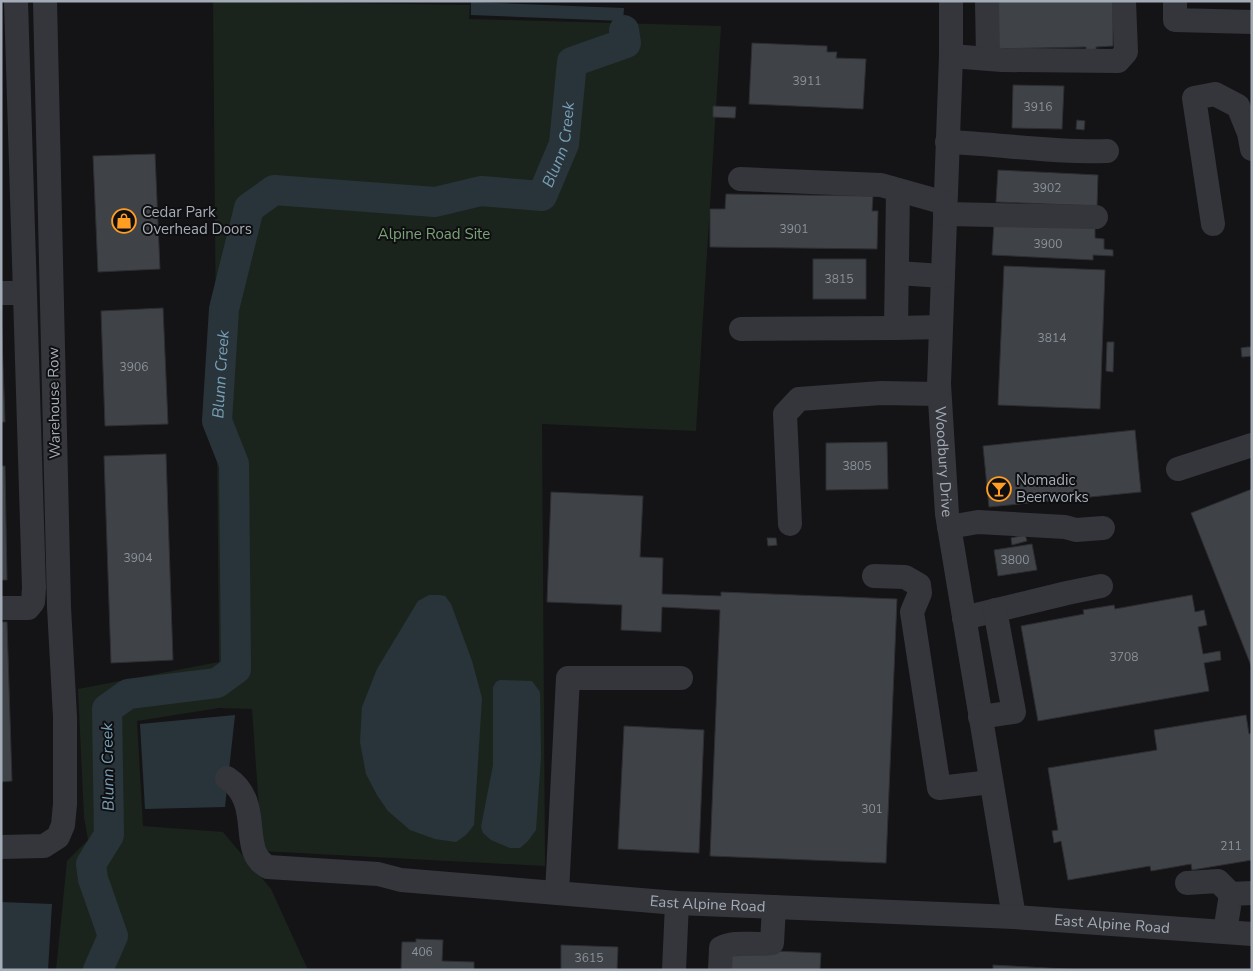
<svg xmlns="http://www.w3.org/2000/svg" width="1253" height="971" font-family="'Nunito Sans',sans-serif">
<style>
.green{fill:#1b241c}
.water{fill:#29343a}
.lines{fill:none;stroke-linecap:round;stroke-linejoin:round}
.river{stroke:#29343a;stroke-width:30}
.building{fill:#3f4246;stroke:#2d2e32}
.minor{stroke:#34363b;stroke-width:24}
.labels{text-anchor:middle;stroke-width:4;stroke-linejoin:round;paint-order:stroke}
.number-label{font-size:12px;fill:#8b929b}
.poi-label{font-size:15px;fill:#a4acb7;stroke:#0f0f11;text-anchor:start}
.park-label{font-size:15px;fill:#7ba479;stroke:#0f0f11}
.street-label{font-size:15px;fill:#a4acb7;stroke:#0f0f11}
.water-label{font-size:16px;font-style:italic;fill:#789fb6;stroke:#0f0f11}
</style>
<rect width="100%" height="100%" fill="#141416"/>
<polygon class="green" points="213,1 470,5 469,19 721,26 696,431 542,424 545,866 262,851 252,709 219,708 137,721 143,826 223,832 271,889 308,970 56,970 67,861 88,840 84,817 78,689 219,662"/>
<g class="water">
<polygon points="471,2 624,8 623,21 471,15"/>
<polygon points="429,595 439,595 445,596 451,604 472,661 482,698 474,825 466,835 456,842 435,839 410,830 388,811 377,795 366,774 360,742 362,707 377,669 418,601"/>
<polygon points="500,680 532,681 540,692 541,756 536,830 528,841 520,848 510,848 491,840 483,833 481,827 493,765 493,687 496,682"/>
<polygon points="235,715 225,807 145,809 140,724"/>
<polygon points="1,902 52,904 48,970 1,970"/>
</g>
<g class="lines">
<path class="river" id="s1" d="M98 970 113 936 93 879 91 864 109 835 107 709 128 694 217 683 236 669 234 464 217 421 224 309 249 208 274 190 435 202 481 191 542 196 564 144 572 62 626 43 624 30"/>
</g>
<g class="building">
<polygon points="992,1 1113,1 1113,46 1096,47 1096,52 1086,53 1086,47 993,49"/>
<polygon points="752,43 827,46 827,52 837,52 836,58 866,59 863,109 749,104"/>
<polygon points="1013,85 1064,86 1062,129 1012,128"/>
<polygon points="713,106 736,107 735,118 713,117"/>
<polygon points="1077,120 1085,121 1084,130 1076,129"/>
<polygon points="155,154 160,269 98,272 93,156"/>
<polygon points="998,170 1098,175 1097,206 996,202"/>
<polygon points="726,194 873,196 872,211 878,211 877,249 710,247 710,209 725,209"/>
<polygon points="994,223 1095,228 1095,238 1104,239 1104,249 1113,250 1113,256 1093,255 1093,260 992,255"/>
<rect x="813" y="259" width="53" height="40"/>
<polygon points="1004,266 1105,270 1100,409 998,405"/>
<polygon points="1,307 5,422 1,422"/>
<polygon points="163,308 168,424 105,426 101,311"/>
<polygon points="1107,342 1114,342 1113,372 1106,371"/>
<polygon points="1247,347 1252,347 1252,356 1242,357 1241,348"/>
<polygon points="1135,430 1141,492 989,507 983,446"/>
<polygon points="887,442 888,489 826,490 826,443"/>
<polygon points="166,454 173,660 111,663 104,456"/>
<polygon points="1,466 5,466 7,580 1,580"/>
<polygon points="1252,489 1252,668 1191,513"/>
<polygon points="551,492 643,496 640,557 663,558 662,594 721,596 721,592 897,599 886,863 710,856 720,610 662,607 661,632 621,630 622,605 547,602"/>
<polygon points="1025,535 1027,541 1012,545 1011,538"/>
<polygon points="767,538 776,538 777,545 768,546"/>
<polygon points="1032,544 1037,570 998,576 994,550"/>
<polygon points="1192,595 1195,612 1204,610 1207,625 1198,627 1203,654 1220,651 1221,660 1204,663 1209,691 1038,721 1021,626 1084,614 1083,610 1114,605 1115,609"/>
<polygon points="1,622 7,622 12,781 1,782"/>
<polygon points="1246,715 1249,734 1252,733 1252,860 1192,870 1191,864 1151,871 1150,866 1068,880 1061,841 1054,843 1052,831 1058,830 1048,768 1157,750 1154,730"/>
<polygon points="624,726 704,730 699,853 618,849"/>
<polygon points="416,939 443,940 442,961 474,962 474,970 401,970 402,942 416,942"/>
<polygon points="561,945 618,947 617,970 561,970"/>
<polygon points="728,949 821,953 820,970 727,970"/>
<polygon points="993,965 1084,970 993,970"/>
</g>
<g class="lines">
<g class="minor">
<path id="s2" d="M951 1V56L939 384 947 514 1014 917"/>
<polyline points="987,1 988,58"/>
<polyline points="1175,1 1175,20 1252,22"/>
<polyline points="951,56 1002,60 1118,61 1126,52 1124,1"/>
<path d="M947 142C1001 144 1053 153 1107 151"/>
<polyline points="740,179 881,185 945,203"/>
<polyline points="898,190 896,328 941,327"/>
<polyline points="945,214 1096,217"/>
<polyline points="1213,224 1194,98 1215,94 1238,106 1249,133 1252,149"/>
<polyline points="897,273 943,276"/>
<polyline points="1,293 24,293"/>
<polyline points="741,329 896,328"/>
<polyline points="1178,469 1252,445"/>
<polyline points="790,524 785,414 799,399 881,393 939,394"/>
<polyline points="949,527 978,522 1065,527 1076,530 1103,528"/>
<polyline points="874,576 905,577 919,585 920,593 912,612 939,788 991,782"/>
<polyline points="1,608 28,608 33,602 34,588 16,1"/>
<polyline points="964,618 1067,593 1101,586"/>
<polyline points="980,717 1014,712 995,610"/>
<path id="s3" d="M227 778C265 803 237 851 268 867L378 874 401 880 677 903 1014 917 1252 934"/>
<polyline points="1,847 44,846 58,837 63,825 65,804 65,717 59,607 45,1"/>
<polyline points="1187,883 1218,881 1231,894"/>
<polyline points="557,893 568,678 681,678"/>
<polyline points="1225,932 1231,894 1252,893"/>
<polyline points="674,970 677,903"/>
<path d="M720 970 721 948C735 940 755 946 772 943L774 907"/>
</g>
</g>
<defs>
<g id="shop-ring" transform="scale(1.25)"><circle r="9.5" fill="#0f0f11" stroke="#ff9e22" stroke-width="1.5"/><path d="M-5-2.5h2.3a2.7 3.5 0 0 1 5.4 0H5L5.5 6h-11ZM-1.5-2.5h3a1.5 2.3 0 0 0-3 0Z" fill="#ff9e22"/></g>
<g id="bar-ring" transform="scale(1.25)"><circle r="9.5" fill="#0f0f11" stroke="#ff9e22" stroke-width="1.5"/><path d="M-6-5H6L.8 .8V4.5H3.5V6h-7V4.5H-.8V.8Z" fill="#ff9e22"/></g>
</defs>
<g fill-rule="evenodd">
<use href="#shop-ring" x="124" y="221"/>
<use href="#bar-ring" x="999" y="489"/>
</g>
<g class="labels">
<g class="number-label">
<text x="807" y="85">3911</text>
<text x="1038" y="111">3916</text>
<text x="1047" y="192">3902</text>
<text x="794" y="233">3901</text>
<text x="1048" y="248">3900</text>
<text x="839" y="283">3815</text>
<text x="1052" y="342">3814</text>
<text x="134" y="371">3906</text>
<text x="857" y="470">3805</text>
<text x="138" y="562">3904</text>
<text x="1015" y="564">3800</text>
<text x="1124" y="661">3708</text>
<text x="872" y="813">301</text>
<text x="1231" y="850">211</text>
<text x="422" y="956">406</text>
<text x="589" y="962">3615</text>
</g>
<g class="poi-label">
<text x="142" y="217">Cedar Park<tspan x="142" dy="17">Overhead Doors</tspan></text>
<text x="1016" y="485">Nomadic<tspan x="1016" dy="17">Beerworks</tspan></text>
</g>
<g class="park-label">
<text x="434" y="239">Alpine Road Site</text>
</g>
<g class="street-label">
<text transform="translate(54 403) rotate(-91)" y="5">Warehouse Row</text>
<text dy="5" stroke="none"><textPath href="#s2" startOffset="461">Woodbury Drive</textPath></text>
<text dy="5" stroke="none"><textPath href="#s3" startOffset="544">East Alpine Road</textPath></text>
<text dy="5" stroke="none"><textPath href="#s3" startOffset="949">East Alpine Road</textPath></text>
</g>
<g class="water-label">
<text dy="6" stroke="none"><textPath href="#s1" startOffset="1235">Blunn Creek</textPath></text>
<text dy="6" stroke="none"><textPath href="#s1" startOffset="710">Blunn Creek</textPath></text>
<text transform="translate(107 767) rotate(-91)" y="6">Blunn Creek</text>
</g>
</g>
<rect width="1253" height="971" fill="none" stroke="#a4acb7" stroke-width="5"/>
</svg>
